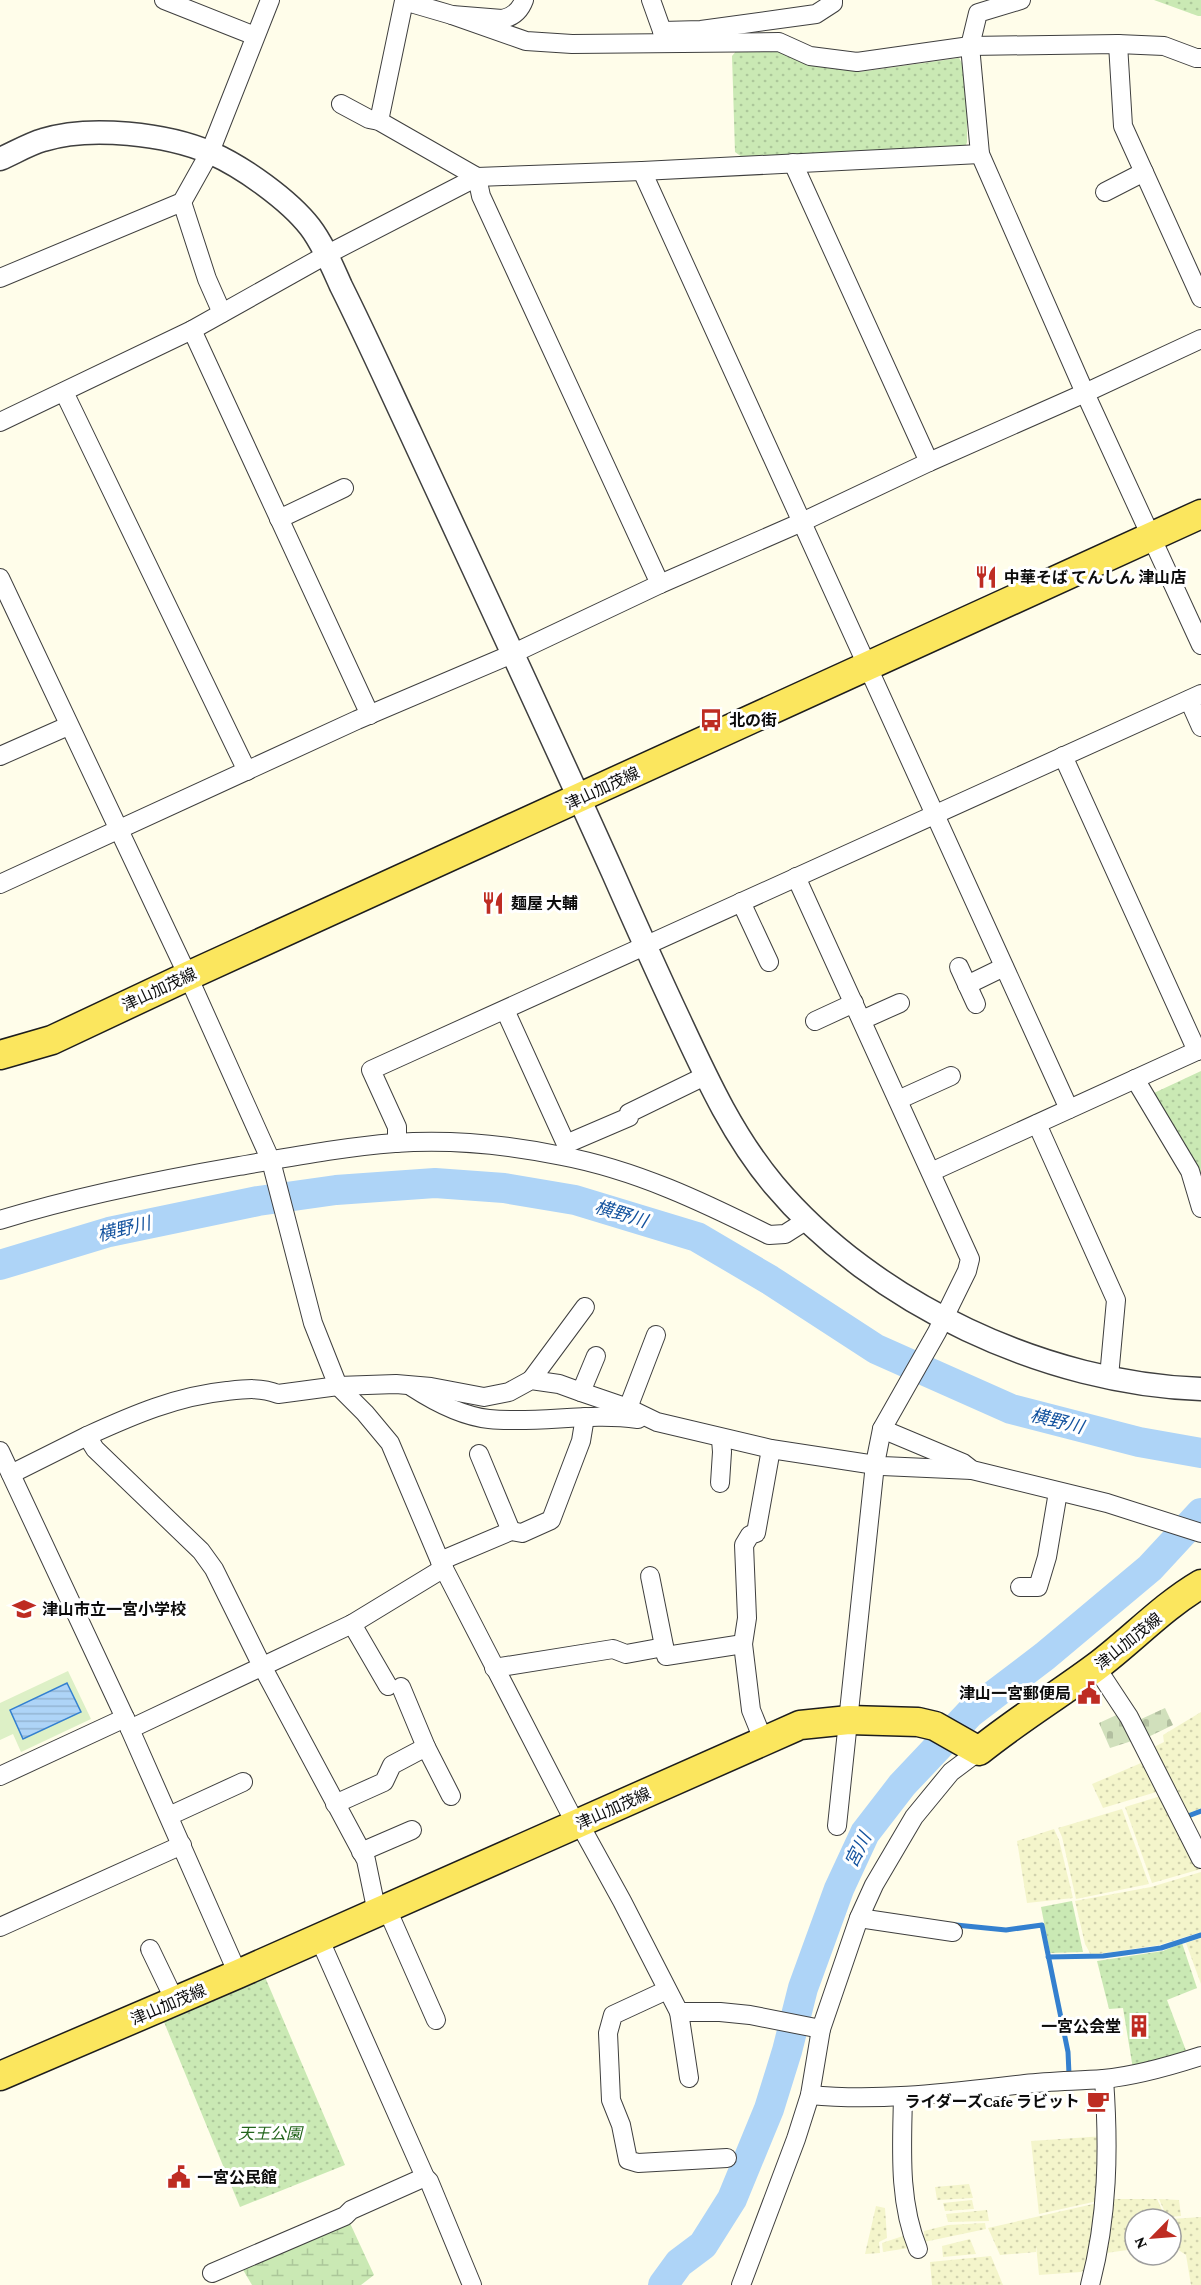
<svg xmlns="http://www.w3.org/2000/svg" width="1201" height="2285" font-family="'Crimson Pro','Noto Sans JP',serif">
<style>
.farmland{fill:url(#farmland-dots)}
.wetland{fill:url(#wetland-marsh)}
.cemetery{fill:url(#cemetery-stones)}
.park{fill:url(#park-dots)}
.pitch{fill:#ddf0c6}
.water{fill:url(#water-rules);stroke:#3480cf;stroke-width:1.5}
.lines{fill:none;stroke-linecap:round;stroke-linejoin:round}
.stream{stroke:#3480cf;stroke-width:5}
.river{stroke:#aed4f7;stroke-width:30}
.minor-casing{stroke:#3f3f3f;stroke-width:20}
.tertiary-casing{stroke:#3f3f3f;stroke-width:25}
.primary-casing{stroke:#1d1d1d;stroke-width:31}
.minor{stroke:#fff;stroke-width:18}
.tertiary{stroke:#fff;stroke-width:22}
.primary{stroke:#fbe65e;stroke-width:28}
.labels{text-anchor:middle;stroke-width:6;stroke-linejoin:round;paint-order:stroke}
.poi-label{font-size:16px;font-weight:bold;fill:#0c0c0c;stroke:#fff;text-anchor:start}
.street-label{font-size:16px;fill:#0c0c0c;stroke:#fff}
.park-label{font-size:16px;font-style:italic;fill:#22641b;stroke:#fff}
.water-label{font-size:18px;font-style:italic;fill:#14539f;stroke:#fff}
</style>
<defs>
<pattern id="farmland-dots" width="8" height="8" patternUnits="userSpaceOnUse" patternTransform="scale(1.5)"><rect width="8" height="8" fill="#f4f5cb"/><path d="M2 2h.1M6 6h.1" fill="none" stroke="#d0d1ad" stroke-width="1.8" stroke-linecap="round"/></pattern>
<pattern id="wetland-marsh" width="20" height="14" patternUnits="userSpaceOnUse" patternTransform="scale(1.5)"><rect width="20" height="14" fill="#cae9b4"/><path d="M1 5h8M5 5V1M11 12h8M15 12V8" fill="none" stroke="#acc79a"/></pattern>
<pattern id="cemetery-stones" width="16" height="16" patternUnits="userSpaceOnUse" patternTransform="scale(1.5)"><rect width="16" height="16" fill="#d1e0bc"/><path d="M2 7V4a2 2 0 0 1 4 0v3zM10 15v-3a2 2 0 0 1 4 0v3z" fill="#b2bfa0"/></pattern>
<pattern id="park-dots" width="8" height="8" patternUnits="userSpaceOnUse" patternTransform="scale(1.5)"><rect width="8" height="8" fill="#cae9b4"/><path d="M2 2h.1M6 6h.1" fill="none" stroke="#acc79a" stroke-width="1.8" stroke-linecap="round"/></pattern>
<pattern id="water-rules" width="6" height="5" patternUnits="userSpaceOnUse" patternTransform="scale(1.5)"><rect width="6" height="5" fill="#aed4f7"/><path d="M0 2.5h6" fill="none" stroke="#94b5d3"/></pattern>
</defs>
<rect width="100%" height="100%" fill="#fffdea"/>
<g class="farmland">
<polygon points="1201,1712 1201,1808 1184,1815 1152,1748 1164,1742 1163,1735"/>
<polygon points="1148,1760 1163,1790 1103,1808 1092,1784"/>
<polygon points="1164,1795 1201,1869 1152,1883 1125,1807"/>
<polygon points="1122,1809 1149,1884 1076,1899 1062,1837 1058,1828"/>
<polygon points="1054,1829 1059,1840 1073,1898 1027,1903 1017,1841"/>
<polygon points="1201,1872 1201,1932 1159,1945 1091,1955 1085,1944 1075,1901 1151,1887"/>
<polygon points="1201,1938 1201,1984 1186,1943"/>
<polygon points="1105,2136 1102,2200 1039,2214 1031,2141"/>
<polygon points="969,2184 973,2198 937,2200 935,2187"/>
<polygon points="1114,2199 1157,2199 1166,2219 1135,2219 1135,2249 1106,2253"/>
<polygon points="1159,2199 1179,2200 1181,2216 1167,2217"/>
<polygon points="972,2200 974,2209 945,2211 943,2203"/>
<polygon points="1102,2202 1089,2268 1081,2272 1039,2275 1036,2245 1036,2252 1000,2255 988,2228"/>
<polygon points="876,2206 885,2208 887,2238 879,2242 880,2253 865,2254"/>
<polygon points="987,2210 989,2221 948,2222 946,2214"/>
<polygon points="1201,2217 1201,2285 1191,2285 1186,2255 1171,2245 1171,2219"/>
<polygon points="985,2223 986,2229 924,2242 924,2231 948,2225"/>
<polygon points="909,2234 915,2247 883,2252 882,2243"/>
<polygon points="970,2239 976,2254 943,2257 942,2246"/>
<polygon points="991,2256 1003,2285 932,2285 930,2262"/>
</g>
<polygon class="wetland" points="349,2221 374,2275 361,2285 252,2285 242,2268"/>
<g class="cemetery">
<polygon points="1165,1708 1173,1725 1146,1738 1137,1721"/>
<polygon points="1123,1712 1138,1739 1110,1748 1099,1723"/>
</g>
<g class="park">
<polygon points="1154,0 1201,0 1201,16 1198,16"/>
<polygon points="738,49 778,50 810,64 859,72 959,58 967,72 967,142 964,150 742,157 735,152 732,56"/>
<polygon points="1201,1071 1201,1176 1198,1166 1154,1093"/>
<polygon points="1072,1901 1083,1952 1050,1953 1041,1907"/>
<polygon points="1182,1943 1197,1988 1167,2000 1188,2056 1133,2069 1123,2008 1109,2009 1097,1961 1163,1951"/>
<polygon points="265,1977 345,2165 240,2207 164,2022"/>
</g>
<polygon class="pitch" points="68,1671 91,1719 21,1752 13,1734 0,1740 0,1703"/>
<polygon class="water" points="67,1683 81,1712 23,1739 10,1710"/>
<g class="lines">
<g class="stream">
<polyline points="1188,1816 1201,1811"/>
<polyline points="956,1925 1006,1930 1042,1925 1068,2052 1069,2074 1064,2075"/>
<polyline points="1048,1957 1103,1956 1161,1948 1201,1935"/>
</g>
<g class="river">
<polyline points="0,1265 109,1232 258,1201 336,1190 435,1183 504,1188 575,1200 697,1237 770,1280 876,1349 1011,1409 1139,1442 1201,1453"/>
<polyline points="663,2285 679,2263 703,2245 732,2199 769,2109 787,2051 803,1988 839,1889 865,1833 902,1785 970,1713 1045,1656 1150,1568 1201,1513"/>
</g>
<g class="minor-casing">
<g id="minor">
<polyline points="164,0 255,36"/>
<polyline points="651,0 666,42"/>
<polyline points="1021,0 978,13 970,46 980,154 1085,393 1201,645"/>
<polyline points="452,15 526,41 572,44 779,42 810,56 857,62 970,46 1118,44 1164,46 1196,58 1201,58"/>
<polyline points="662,31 701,30 816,14 833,3 833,0"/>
<polyline points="1118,44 1123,126 1201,298"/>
<polyline points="341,104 369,119 379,121 477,177 642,171 980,154"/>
<path d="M379 121 404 1 452 15 502 19C513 17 520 11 524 0"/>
<polyline points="793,163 929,462"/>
<polyline points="642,171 1069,1109"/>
<polyline points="1105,192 1144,172"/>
<polyline points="182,202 207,279 222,313"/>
<polyline points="0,278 182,202 210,152 270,0"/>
<polyline points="192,330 326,255 477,177 481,196 660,584"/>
<polyline points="64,392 247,771"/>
<polyline points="0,422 192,330 370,715"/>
<polyline points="279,519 344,488"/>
<polyline points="0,578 188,976 271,1161 313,1323 338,1386 365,1413 390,1443 440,1561 570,1813 579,1823 622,1901 679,2012 720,2012 750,2015 821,2029"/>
<polyline points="1189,700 1201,727"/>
<polyline points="0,756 68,726"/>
<polyline points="1063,756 1197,1051"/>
<polyline points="796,877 970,1259 967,1271 937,1332 882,1429 875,1464 837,1826"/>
<polyline points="0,884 357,720 512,654 660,584 802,522 929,462 1085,393 1201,339"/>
<polyline points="741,902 769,962"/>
<polyline points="959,967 976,1004"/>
<polyline points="967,985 1004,967"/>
<polyline points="505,1010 566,1144 565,1156"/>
<polyline points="862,1020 900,1003"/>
<polyline points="815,1021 854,1003"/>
<polyline points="1135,1079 1190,1171 1201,1208"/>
<polyline points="898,1100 951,1076"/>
<polyline points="1037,1124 1116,1300 1109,1377"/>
<polyline points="397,1143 397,1127 371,1070 1201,694"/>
<polyline points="566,1144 629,1117 629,1113 705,1076"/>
<polyline points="931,1172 1201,1049"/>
<path d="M0 1220C77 1196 158 1180 239 1166 291 1157 343 1147 395 1143 450 1139 509 1145 562 1156 636 1170 703 1202 769 1235L785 1234 807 1220"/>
<polyline points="531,1380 585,1307"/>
<path d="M412 1387C435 1402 461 1416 489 1419 539 1424 588 1412 638 1419"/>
<polyline points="581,1392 596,1356"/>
<polyline points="628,1408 656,1335"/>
<polyline points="882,1429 963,1463 972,1470 1107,1503 1201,1533"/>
<path d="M87 1436C133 1415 177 1396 227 1391 245 1389 261 1387 278 1394L338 1386 396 1384 431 1387 484 1397 509 1392 531 1380 559 1384 581 1392 628 1408 657 1422 771 1449 882 1466 972 1470"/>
<polyline points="0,1451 125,1718 238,1974"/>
<polyline points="479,1454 511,1531"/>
<polyline points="11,1474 87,1436 95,1449 201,1551 214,1569 262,1666 366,1860 377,1913"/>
<polyline points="720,1483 722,1452 721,1439"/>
<polyline points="440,1561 511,1531 522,1533 551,1520 581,1441 585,1417"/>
<polyline points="650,1576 666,1656 743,1644"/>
<polyline points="1020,1587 1038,1587 1047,1557 1058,1492"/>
<polyline points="352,1624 388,1686"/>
<polyline points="1096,1667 1129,1717 1201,1859"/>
<polyline points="494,1668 613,1649 626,1654 664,1647"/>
<polyline points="401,1687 426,1747"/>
<polyline points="130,1729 352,1624 444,1568"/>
<polyline points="764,1742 751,1710 743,1644 747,1618 744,1545 750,1535 756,1533 771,1449"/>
<polyline points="0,1776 125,1718"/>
<polyline points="335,1804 384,1782 392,1765 426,1747 451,1796"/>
<polyline points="169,1816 243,1782"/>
<polyline points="361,1852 412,1830"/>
<polyline points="387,1909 436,2020"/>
<polyline points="859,1918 953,1932"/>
<polyline points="0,1927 182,1845"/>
<polyline points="319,1938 425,2177 429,2181 472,2285"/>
<polyline points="150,1949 175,2001"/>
<polyline points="667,1990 613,2015 608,2033 611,2100 621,2125 628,2160 638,2163 727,2158"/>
<polyline points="679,2012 689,2078"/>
<path d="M810 2095C882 2102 954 2092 1025 2084 1051 2081 1077 2081 1103 2079 1136 2076 1170 2066 1201 2056"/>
<path d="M903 2096C902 2147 898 2201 918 2249"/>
<polyline points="212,2273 345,2216 351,2210 425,2177"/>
<polyline points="741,2285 796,2139 810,2095 821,2029 859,1918 874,1885 914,1817 951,1772 979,1751"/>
<path d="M1090 2285C1108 2217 1109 2148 1104 2079"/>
</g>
</g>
<g class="tertiary-casing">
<path id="tertiary" d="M0 159C14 153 29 144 43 140 90 125 167 134 211 153 243 167 289 200 310 227 323 244 332 266 341 286 365 334 387 383 410 432 478 579 547 726 613 873 635 923 657 972 680 1021 707 1079 733 1136 774 1185 874 1304 1047 1384 1201 1389"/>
</g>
<g class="primary-casing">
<g id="primary">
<polyline points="0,1055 52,1040 188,976 1201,514"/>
<path d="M0 2076 238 1974 800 1725 849 1720 918 1722 935 1726 979 1751C1016 1721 1057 1696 1096 1667 1132 1640 1162 1607 1201 1584"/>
</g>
</g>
<use href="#minor" class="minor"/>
<use href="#tertiary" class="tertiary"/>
<use href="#primary" class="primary"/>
</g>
<defs>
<g id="restaurant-bare" transform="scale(1.8)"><path d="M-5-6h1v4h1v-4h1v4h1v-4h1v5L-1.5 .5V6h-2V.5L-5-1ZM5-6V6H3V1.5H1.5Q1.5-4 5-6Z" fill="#be2c22" stroke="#fff" stroke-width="2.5" paint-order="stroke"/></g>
<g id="bus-bare" transform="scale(1.8)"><path d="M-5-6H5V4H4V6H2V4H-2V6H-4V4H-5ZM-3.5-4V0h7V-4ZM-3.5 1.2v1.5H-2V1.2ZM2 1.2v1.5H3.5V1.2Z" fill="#be2c22" stroke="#fff" stroke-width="2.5" paint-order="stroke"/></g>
<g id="school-bare" transform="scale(1.8)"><path d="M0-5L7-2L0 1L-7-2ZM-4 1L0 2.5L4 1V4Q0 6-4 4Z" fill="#be2c22" stroke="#fff" stroke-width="2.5" paint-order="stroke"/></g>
<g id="civic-bare" transform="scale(1.8)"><path d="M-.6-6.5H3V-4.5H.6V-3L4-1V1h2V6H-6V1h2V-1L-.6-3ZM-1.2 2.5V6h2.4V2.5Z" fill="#be2c22" stroke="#fff" stroke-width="2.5" paint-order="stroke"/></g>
<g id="building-bare" transform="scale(1.8)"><path d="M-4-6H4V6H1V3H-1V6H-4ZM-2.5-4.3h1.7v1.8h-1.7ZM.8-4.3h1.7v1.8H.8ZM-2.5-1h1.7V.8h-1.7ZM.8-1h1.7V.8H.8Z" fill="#be2c22" stroke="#fff" stroke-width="2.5" paint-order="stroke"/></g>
<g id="cafe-bare" transform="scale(1.8)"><path d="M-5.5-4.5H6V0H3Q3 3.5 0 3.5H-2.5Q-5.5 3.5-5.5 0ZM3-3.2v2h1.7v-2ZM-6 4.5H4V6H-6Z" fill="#be2c22" stroke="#fff" stroke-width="2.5" paint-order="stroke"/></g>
</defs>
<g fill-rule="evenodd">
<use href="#restaurant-bare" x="986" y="577"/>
<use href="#bus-bare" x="711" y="720"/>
<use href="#restaurant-bare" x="493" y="903"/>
<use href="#school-bare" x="24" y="1609"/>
<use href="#civic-bare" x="1089" y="1693"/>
<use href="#building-bare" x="1139" y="2026"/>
<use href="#cafe-bare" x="1098" y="2101"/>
<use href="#civic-bare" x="179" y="2177"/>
</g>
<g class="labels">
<g class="poi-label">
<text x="1004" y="583">中華そば てんしん 津山店</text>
<text x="729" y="726">北の街</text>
<text x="511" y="909">麺屋 大輔</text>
<text x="42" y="1615">津山市立一宮小学校</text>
<text x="1071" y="1699" text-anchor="end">津山一宮郵便局</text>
<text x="1121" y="2032" text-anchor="end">一宮公会堂</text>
<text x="1080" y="2107" text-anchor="end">ライダーズCafe ラビット</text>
<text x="197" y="2183">一宮公民館</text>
</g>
<g class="street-label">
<text transform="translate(602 788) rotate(-25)" y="6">津山加茂線</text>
<text transform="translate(159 989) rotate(-25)" y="6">津山加茂線</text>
<text transform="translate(1128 1641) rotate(-39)" y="6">津山加茂線</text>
<text transform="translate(613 1808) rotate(-24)" y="6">津山加茂線</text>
<text transform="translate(168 2004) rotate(-23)" y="6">津山加茂線</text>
</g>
<g class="park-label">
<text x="270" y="2139">天王公園</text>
</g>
<g class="water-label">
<text transform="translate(621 1214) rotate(17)" y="6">横野川</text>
<text transform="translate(124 1229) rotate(-13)" y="6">横野川</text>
<text transform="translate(1057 1421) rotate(14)" y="6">横野川</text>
<text transform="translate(858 1850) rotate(-63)" y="6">宮川</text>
</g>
</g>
<g transform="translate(1153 2237) rotate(245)"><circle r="28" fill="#ffffff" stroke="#9e9e9e" stroke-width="1.5"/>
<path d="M0-4.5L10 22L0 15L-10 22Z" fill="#be2c22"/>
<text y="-9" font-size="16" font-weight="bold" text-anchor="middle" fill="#0c0c0c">N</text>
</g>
</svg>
